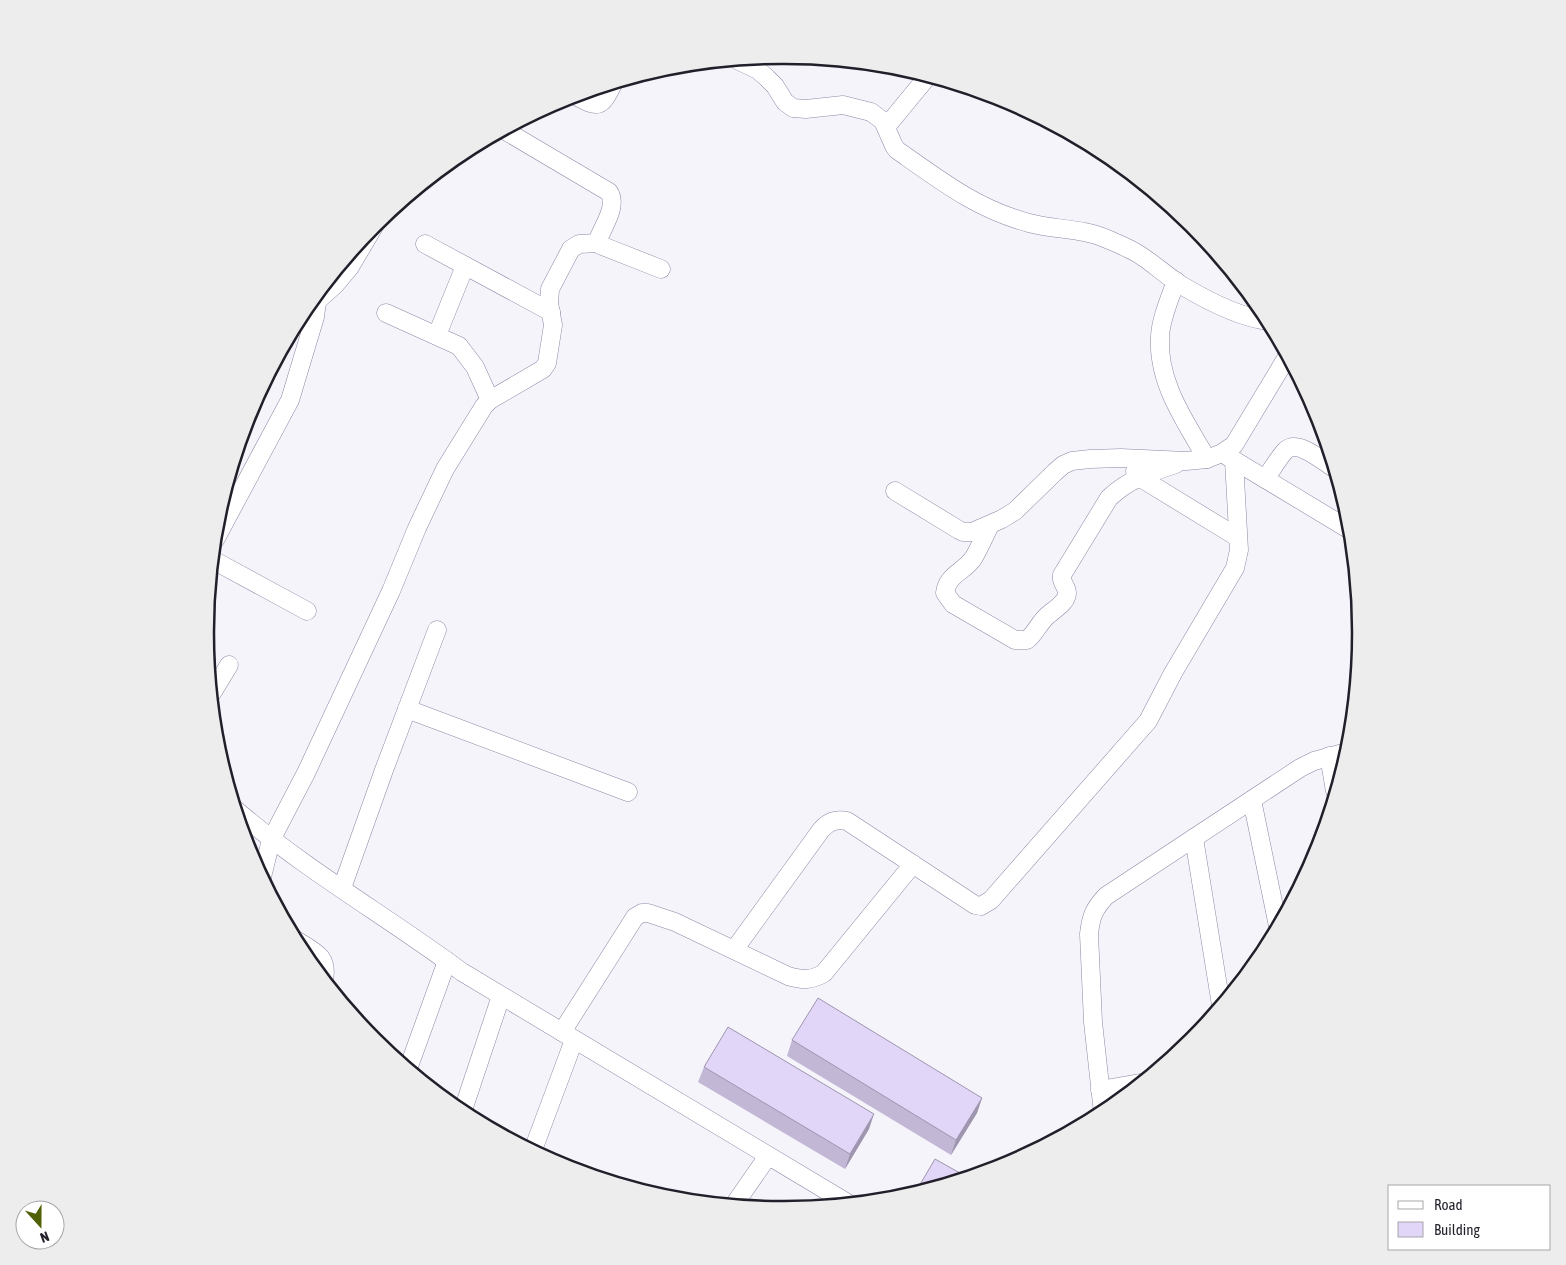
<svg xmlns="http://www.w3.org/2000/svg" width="1566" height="1265" font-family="'Asap Condensed',sans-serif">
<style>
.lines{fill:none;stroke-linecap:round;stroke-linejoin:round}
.minor-casing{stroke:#9085a5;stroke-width:19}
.minor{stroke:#fff;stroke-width:18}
.wall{fill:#c2b7d5}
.shaded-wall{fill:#9e95ae}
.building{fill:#e1d5f8;stroke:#9e95ae}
.rim{fill:none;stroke:#221e2a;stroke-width:2.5}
</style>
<rect width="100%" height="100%" fill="#f6f4fb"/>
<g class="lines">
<g class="minor-casing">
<g id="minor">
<path d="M737 60 758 70 767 78 775 86 785 102 793 108 806 109 843 105 871 112 883 121 894 146 897 150C941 181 977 209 1029 223 1055 230 1083 228 1107 239 1116 243 1126 247 1135 252 1151 261 1165 275 1181 285 1206 300 1238 317 1268 321"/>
<path d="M574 95C599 109 601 108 613 84"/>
<polyline points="886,127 928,76"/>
<path d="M504 130 609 192C618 206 603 226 598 240L600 245 661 269"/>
<polyline points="425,244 551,312"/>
<path d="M1176 281C1170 298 1161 318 1160 336 1157 382 1185 421 1207 459"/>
<polyline points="317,301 335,285 350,267 376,223"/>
<polyline points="386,313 459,346 475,367 490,400"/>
<polyline points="437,335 465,266"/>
<polyline points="1227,456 1350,530"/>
<polyline points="1135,471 1139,477 1237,537"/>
<path d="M1265 479C1272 470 1278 458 1286 450 1298 439 1322 461 1334 468"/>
<polyline points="895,491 959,530 963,532 972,532 1002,519 1015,511 1055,472 1063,465 1072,461 1090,459 1121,458 1186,461 1207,459 1222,453 1234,445 1287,357"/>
<path d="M990 525C985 535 980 547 974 557 966 571 947 574 945 593L953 604 1015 640H1027C1035 634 1039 623 1047 616 1053 610 1067 603 1067 593 1067 586 1060 582 1062 575L1109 498C1129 479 1151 472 1176 464"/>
<polyline points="215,540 290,400 315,317 317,301 316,296"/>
<polyline points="213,560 307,611"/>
<polyline points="212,693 229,665"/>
<polyline points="407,709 628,792"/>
<polyline points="1329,756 1335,791"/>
<polyline points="1252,800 1278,926"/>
<path d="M236 810C307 871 388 917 462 972L849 1204"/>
<polyline points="1194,838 1221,1005"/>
<polyline points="262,877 271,840 306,773 391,591 417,528 445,469 484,406 490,400 543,369 547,363 553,325 549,303 550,289 571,249 579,244 598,243"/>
<polyline points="342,888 384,770 437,630"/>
<path d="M296 940C313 951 329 956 324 979"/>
<path d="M734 950 821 830C829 821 836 819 847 821L975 905 981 906 991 900 1148 721 1173 673 1235 568 1239 550 1234 460"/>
<path d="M562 1032 635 917 642 913H648L675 922 788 976C802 980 811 981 824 973L913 864"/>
<polyline points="408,1069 447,961"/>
<polyline points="1100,1090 1140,1083"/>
<polyline points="462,1113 501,996"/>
<path d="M1103 1113 1093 1022 1089 934C1091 916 1094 909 1106 896L1300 768 1314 761 1347 752"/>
<polyline points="533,1150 574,1040"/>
<polyline points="734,1205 768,1156"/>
</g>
</g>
<use href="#minor" class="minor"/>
</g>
<g class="wall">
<polygon points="792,1040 982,1098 977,1113 951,1155 787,1056"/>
<polygon points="704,1067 869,1129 845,1169 698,1082"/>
</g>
<g class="shaded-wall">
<polygon points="982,1098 977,1113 951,1155 956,1140"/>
<polygon points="874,1114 869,1129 845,1169 850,1154"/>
</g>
<g class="building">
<polygon points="818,998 982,1098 956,1140 792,1040"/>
<polygon points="728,1027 874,1114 850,1154 704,1067"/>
<polygon points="935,1159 967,1177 915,1193"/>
</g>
<path d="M0 0H1566V1265H0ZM782 64H784A568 568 0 0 1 1352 632V633A568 568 0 0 1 784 1201H782A568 568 0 0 1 214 633V632A568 568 0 0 1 782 64Z" fill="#ededee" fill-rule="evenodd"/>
<path class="rim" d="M782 64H784A568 568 0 0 1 1352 632V633A568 568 0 0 1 784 1201H782A568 568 0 0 1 214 633V632A568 568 0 0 1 782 64Z"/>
<rect x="1388" y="1185" width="162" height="65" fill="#ffffff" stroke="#a7a5aa"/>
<rect x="1398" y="1201" width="25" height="8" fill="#ffffff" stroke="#a7a5aa"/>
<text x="1434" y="1210" font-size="15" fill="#221e2a">Road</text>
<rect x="1398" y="1222" width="25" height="15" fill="#e1d5f8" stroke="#a7a5aa"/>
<text x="1434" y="1235" font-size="15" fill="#221e2a">Building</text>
<g transform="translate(40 1225) rotate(159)"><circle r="24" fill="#ffffff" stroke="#a7a5aa"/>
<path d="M0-4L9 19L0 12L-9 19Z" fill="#506004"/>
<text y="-8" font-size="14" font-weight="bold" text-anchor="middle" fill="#221e2a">N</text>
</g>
</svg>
